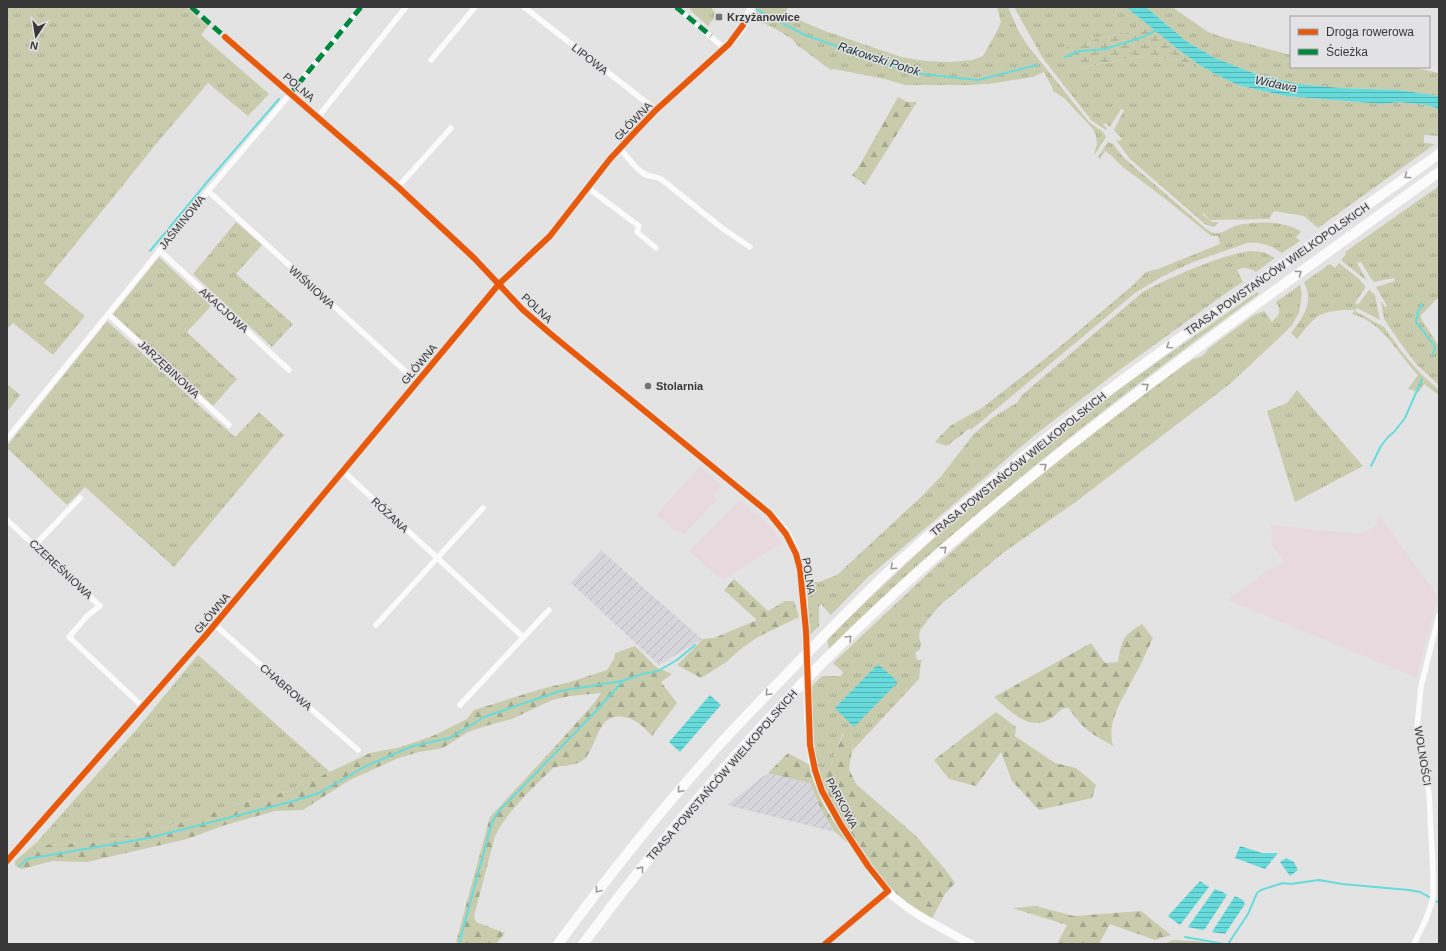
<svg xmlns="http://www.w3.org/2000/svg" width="1446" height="951" font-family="Arial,sans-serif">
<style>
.commercial{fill:#e7d9de}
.industrial{fill:url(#industrial-furrows)}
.grass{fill:url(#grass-tufts)}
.forest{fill:url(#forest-firs)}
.wetland{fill:url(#wetland-marsh)}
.water{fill:url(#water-rules)}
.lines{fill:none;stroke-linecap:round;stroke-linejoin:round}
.stream{stroke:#67dbdc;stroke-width:2}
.street{stroke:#fbfbfb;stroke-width:5.5}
.secondary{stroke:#fbfbfb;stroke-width:8}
.highway{stroke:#fbfbfb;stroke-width:10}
.quiet{stroke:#00873e;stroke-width:5;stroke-dasharray:10 5;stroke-linecap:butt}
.cycleway-casing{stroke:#e2e2e4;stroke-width:8}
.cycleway{stroke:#e8590c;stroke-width:6}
.oneway{stroke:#9a9a9a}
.poi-dot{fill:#747474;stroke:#e2e2e4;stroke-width:1.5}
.labels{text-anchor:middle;stroke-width:3;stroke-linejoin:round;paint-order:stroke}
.poi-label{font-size:11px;font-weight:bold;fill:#383839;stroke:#e2e2e4;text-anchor:start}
.street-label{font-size:11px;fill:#383839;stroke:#e2e2e4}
.water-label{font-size:12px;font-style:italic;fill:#1b3535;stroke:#e2e2e4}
</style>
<defs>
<pattern id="industrial-furrows" width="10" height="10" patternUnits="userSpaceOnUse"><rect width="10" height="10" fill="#d5d5db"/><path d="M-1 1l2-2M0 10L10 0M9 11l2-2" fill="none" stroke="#b8b8bd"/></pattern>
<pattern id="grass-tufts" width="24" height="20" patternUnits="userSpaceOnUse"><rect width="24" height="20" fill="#c8ccad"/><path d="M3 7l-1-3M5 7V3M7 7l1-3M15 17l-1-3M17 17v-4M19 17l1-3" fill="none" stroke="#a3a78e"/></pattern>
<pattern id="forest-firs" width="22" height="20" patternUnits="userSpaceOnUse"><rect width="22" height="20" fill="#c8ccad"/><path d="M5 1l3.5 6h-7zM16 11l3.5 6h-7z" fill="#a3a78e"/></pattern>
<pattern id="wetland-marsh" width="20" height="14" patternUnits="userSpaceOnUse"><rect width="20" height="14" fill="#c8ccad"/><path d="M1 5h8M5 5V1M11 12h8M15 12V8" fill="none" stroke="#a3a78e"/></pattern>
<pattern id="water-rules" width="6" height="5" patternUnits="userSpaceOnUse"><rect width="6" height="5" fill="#67dbdc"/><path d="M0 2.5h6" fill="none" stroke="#56b3b3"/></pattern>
</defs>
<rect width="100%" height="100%" fill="#e3e3e3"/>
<g class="commercial">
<polygon points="700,467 723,487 713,496 717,500 683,535 680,531 675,531 656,515"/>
<polygon points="740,500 750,508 749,510 763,519 775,532 782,543 722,580 689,551"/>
<polygon points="1379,515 1438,597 1416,677 1228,600 1266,571 1285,563 1272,546 1271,525 1359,534 1369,530 1376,525"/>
</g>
<g class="industrial">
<polygon points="601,550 646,590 702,639 659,665 571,583"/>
<polygon points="768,773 810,783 822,811 835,832 727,805"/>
</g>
<g class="grass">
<polygon points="7,7 186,7 208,26 201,35 269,94 248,116 208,83 157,143 44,283 85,316 53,355 13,323 7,329"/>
<polygon points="692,7 713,7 712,9 719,16 709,23 710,24 708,26 690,10"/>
<polygon points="758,7 788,7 785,14 825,31 901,57 925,61 951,62 972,60 983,56 997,31 1001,22 997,7 1008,7 1019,32 1028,46 1089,122 1103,132 1106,137 1095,154 1094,154 1097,144 1096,136 1093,129 1064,98 1053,91 1052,87 1044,72 1033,77 995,83 972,85 905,85 885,79 834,69 831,70 797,45 792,39 774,28 755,19"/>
<path d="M1014 7H1118L1139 27 1137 31 1096 39 1066 48 1081 68C1112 62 1146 51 1178 61 1184 63 1190 66 1195 68L1198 64 1215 74 1238 85 1285 96 1382 104 1399 102 1427 105 1439 109V136L1424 135V143L1435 144 1318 228 1304 216 1274 211 1269 219 1210 220 1203 213V215L1212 222H1219L1214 227 1205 224 1130 159 1116 140 1120 141 1122 139 1114 130 1124 110 1121 109 1110 127 1105 123 1103 124 1107 128 1106 130 1092 121 1055 74 1042 57Z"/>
<polygon points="1146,7 1172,7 1208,32 1222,37 1291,55 1291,67 1412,67 1439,73 1439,96 1399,90 1340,88 1298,84 1253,73 1215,58 1186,41"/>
<path d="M1108 142 1113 144 1123 157 1206 229C1210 231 1213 234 1218 233 1224 233 1229 228 1235 226 1252 221 1287 220 1301 232L1296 237 1300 241 1282 253C1270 245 1261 242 1247 243L1193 262 1163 276 1135 293 971 430 962 419 982 408 1051 354 1132 286 1146 272 1158 269 1220 244 1218 236H1211C1182 212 1153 189 1123 167 1117 162 1112 155 1105 151L1100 159 1098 157Z"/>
<polygon points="1439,186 1439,297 1421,315 1421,319 1439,346 1439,385 1417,365 1399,341 1384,319 1381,301 1385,307 1387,306 1376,287 1395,281 1394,278 1374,282 1372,280 1361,262 1357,263 1367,281 1341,260 1346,254 1345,252"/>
<polygon points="236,222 262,245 236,274 293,324 272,347 193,274"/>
<path d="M1250 251 1264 252 1275 258 1256 272C1249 267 1243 267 1237 270L1243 282 1229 291 1114 374 1036 434 867 578 831 615 821 604 819 606V626L809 636 807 611V585L811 582H819L837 575 922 496 942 475 973 435 992 418 1018 402 1021 396 1144 291C1174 276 1217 256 1250 251Z"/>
<polygon points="159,257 211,306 187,332 237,379 213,406 113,314"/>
<path d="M1339 263 1359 279 1365 286V288L1355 303 1358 305 1369 290 1375 295 1380 320 1357 308 1355 311 1384 327 1401 351 1421 374 1439 390V395L1424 384 1419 392 1408 389 1418 375C1397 353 1383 322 1352 314L1355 310C1344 310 1326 310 1317 317 1310 322 1303 332 1297 339L1291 333C1304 316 1314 302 1304 282L1330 264 1335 268Z"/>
<path d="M1300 285 1302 293 1299 313 1292 325 1280 337 1231 383 1077 501 1003 553 939 606 920 630 919 637 921 644 920 649 915 653 917 660H925L921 661 919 679 852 751 853 743 843 733 836 751 831 767 823 772 818 770C812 743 812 714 811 687L822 676H841L843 672 833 663C878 621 922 578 968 537 1039 473 1115 414 1193 359 1200 358 1205 355 1208 349L1254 315 1264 311 1272 322C1279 315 1282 311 1276 302Z"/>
<path d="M1257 292 1259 294C1156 369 1054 447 957 531 912 569 871 610 829 650L827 638 949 524 1028 458 1102 401Z"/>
<polygon points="107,321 204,410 235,437 259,412 284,435 174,567 85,487 67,505 7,448 7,446"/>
<polygon points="7,384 20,395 7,412"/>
<polygon points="1297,390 1363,466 1295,502 1267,411 1287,403"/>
<polygon points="198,655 330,772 289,791 245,802 183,822 101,842 40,845 37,842 137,729"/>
<polygon points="1172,940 1196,941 1216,944 1165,944"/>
</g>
<g class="forest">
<polygon points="898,97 907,102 917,102 865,185 852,175 858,168"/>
<polygon points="962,419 970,428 947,446 935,442 949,427"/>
<polygon points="734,579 768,611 785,601 794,601 799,617 758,637 742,648 725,663 701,678 677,665 703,639 714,638 757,620 724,590"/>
<path d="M1142 624 1153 638C1147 650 1142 663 1135 675 1124 697 1106 720 1113 746 1092 734 1082 729 1069 708 1057 708 1058 716 1048 720 1027 730 1009 710 994 697L1091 643 1105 663 1118 662C1122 640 1122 636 1142 624Z"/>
<path d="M635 646 656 667 672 674 661 682 677 703 652 736C644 727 636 719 624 717 594 711 599 752 580 762 574 766 561 765 553 768 532 789 509 809 495 836L474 916 476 922 505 933 496 944H460L456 942 490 817 562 739 595 702 601 693 570 696 552 700 512 719 486 726 468 732 443 748 419 752 396 759 348 781 303 810 275 811 225 825 187 839 87 862 52 861 22 869 18 868 15 865V861L37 842 40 845 101 842 183 822 245 802 289 791 370 753 401 747 435 735 467 719 474 710 541 689 570 682 607 670 614 659 615 653Z"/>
<polygon points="996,712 1016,727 1015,736 1055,763 1076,768 1087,777 1096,785 1092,798 1039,810 1012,781 1001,752 976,786 949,779 934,760"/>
<polygon points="844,733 853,743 849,769 856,784 916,836 945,869 955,883 945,894 929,924 864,866 848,843 835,832 822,811 810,783 768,773 788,753 823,772 831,767 836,751"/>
<polygon points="1035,906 1074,916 1141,911 1171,935 1155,940 1110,924 1099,944 1057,944 1067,925 1012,908"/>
</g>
<path class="wetland" d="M1118 7H1126L1175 47 1198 64 1195 68C1190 66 1184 63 1178 61 1146 51 1112 62 1081 68L1065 48 1096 39 1137 31 1139 27Z"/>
<g class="water">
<polygon points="1126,7 1146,7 1186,41 1215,58 1253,73 1298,84 1340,88 1399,90 1439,96 1439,109 1427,105 1399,102 1382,104 1285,96 1238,85 1215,74 1198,64 1175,47"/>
<polygon points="878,664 898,682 854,727 835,708"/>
<polygon points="710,695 721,705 680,752 669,742"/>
<polygon points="1240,846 1262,853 1278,853 1265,869 1235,858"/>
<polygon points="1286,858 1294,862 1298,870 1290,876 1280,862"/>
<polygon points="1200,881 1209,887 1180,925 1168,916"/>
<polygon points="1215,889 1223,892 1227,895 1205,929 1202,930 1188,927"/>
<polygon points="1235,896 1243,900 1245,904 1225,934 1212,932"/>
</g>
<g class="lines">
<g class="stream">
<polyline points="754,8 805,35 913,73 978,80 1037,65"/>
<polyline points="1065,57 1080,51 1105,49 1143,37 1157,30"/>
<polyline points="150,251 208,181 279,99"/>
<polyline points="1422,304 1418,312 1416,322 1434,345 1435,348 1433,354"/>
<polyline points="1371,466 1381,446 1388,437 1394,432 1405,418 1422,379"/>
<polyline points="19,866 27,859 149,838 290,802 319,793 366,766 413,746 450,738 484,717 560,691 622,681 643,674 658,671 677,660 695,645"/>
<polyline points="1436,901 1439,903"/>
<polyline points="1185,937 1224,944"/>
<polyline points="459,944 492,822 499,811 596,711 622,682"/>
<polyline points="1228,944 1248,914 1257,893 1261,890 1283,883 1290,884 1319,880 1342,884 1409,890 1420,892 1429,897"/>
</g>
<g class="street">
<polyline points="524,7 656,110"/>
<polyline points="676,7 724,48"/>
<polyline points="225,37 398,187 474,258 499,284"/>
<polyline points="431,60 475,7"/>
<polyline points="318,117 406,7"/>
<path d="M620 149C627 156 634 167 643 173 648 177 655 176 661 179L722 228 750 247"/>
<polyline points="398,187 451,128"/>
<polyline points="588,188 639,226 637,232 656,248"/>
<polyline points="208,191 417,382"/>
<polyline points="159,250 289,370"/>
<polyline points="108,314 229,425"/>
<polyline points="7,439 208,191 291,93 361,7"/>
<polyline points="343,471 523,637"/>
<polyline points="7,520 100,606 87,616 69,637 143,707"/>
<polyline points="35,545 80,498"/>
<polyline points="215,625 358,750"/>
<polyline points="376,625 483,508"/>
<polyline points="460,705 549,610"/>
<polyline points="825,944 888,891"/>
<polyline points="1414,944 1426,919 1433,899 1433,871 1429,793 1417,728 1421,686 1439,615"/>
</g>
<g class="secondary">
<path d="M499 284 523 310 552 335 769 513C775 520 782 527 787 534 803 560 803 592 805 622 809 667 805 713 812 758 817 792 838 821 857 849 868 866 879 883 894 897 916 916 945 930 971 944"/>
<polyline points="7,861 206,635 499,284 550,236 610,159 636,131 656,110 729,44 740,31 752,7"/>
</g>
<g class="highway">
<path d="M558 944C609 875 662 808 720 744 752 709 786 675 819 641 849 611 877 581 909 553 1073 406 1260 282 1439 154"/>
<path d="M583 944C672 824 773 706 883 604 942 548 1006 496 1069 446 1190 351 1314 262 1439 172"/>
</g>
<g class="quiet">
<polyline points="191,7 225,37"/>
<polyline points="676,7 711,36"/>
<polyline points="294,96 291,93 361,7"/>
</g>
<g class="cycleway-casing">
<g id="cycleway">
<polyline points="225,37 398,187 474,258 523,310 552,335 769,513 786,534 796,554 800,569 806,631 810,745 815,770 822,791 841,825 868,866 888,891 825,944"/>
<polyline points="7,861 206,635 499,284 550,236 610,159 636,131 656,110 729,44 743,25"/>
</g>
</g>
<use href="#cycleway" class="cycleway"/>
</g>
<defs><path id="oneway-chevron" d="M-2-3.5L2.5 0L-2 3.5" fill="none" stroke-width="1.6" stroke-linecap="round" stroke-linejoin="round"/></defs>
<g class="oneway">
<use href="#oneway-chevron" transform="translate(1407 176) rotate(144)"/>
<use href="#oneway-chevron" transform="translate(1299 273) rotate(-36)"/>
<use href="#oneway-chevron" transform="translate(1169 346) rotate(145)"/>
<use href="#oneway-chevron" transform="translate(1146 386) rotate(-37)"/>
<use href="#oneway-chevron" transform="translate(1044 466) rotate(-38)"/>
<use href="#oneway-chevron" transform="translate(944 549) rotate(-42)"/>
<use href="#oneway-chevron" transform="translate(893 567) rotate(137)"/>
<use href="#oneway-chevron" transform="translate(849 638) rotate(-45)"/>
<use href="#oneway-chevron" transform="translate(768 693) rotate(133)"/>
<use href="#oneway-chevron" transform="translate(680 790) rotate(131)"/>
<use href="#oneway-chevron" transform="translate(641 869) rotate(-51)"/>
<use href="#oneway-chevron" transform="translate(598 890) rotate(127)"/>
</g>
<g class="poi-dot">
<rect x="715" y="13" width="8" height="8" rx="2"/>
<circle cx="648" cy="386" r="4"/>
</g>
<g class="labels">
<g class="poi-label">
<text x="727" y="21">Krzyżanowice</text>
<text x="656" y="390">Stolarnia</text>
</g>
<g class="street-label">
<text transform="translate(590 59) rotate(38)" y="4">LIPOWA</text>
<text transform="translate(299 87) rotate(41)" y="4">POLNA</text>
<text transform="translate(633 121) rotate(-46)" y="4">GŁÓWNA</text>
<text transform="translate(182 222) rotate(-51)" y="4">JAŚMINOWA</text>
<text transform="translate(1277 269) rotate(-35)" y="4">TRASA POWSTAŃCÓW WIELKOPOLSKICH</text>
<text transform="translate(312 287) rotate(42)" y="4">WIŚNIOWA</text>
<text transform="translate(537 308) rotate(43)" y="4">POLNA</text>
<text transform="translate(224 310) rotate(42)" y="4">AKACJOWA</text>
<text transform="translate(419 364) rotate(-50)" y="4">GŁÓWNA</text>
<text transform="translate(169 369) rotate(43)" y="4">JARZĘBINOWA</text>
<text transform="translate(1018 464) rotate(-39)" y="4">TRASA POWSTAŃCÓW WIELKOPOLSKICH</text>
<text transform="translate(390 515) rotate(43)" y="4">RÓŻANA</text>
<text transform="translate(61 569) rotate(43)" y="4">CZEREŚNIOWA</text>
<text transform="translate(809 576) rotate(81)" y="4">POLNA</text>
<text transform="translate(212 613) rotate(-50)" y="4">GŁÓWNA</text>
<text transform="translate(286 687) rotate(41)" y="4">CHABROWA</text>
<text transform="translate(1423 756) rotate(81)" y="4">WOLNOŚCI</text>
<text transform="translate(722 775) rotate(-49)" y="4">TRASA POWSTAŃCÓW WIELKOPOLSKICH</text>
<text transform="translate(842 803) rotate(62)" y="4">PARKOWA</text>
</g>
<g class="water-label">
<text transform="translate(879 59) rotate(18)" y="4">Rakowski Potok</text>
<text transform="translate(1276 84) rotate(12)" y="4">Widawa</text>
</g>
</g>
<rect width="1446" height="951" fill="none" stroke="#383839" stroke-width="16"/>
<rect x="1290" y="16" width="140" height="52" fill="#e2e2e4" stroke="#9e9ea0"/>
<rect x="1298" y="29" width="20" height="6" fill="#e8590c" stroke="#9e9ea0"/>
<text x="1326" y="36" font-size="12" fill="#383839">Droga rowerowa</text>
<rect x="1298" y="49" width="20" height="6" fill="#00873e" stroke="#9e9ea0"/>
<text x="1326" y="56" font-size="12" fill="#383839">Ścieżka</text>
<g transform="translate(36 36) rotate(192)" stroke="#e2e2e4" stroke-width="3" paint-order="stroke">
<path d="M0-3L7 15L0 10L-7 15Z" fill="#383839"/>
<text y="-6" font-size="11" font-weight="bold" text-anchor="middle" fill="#383839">N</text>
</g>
</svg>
